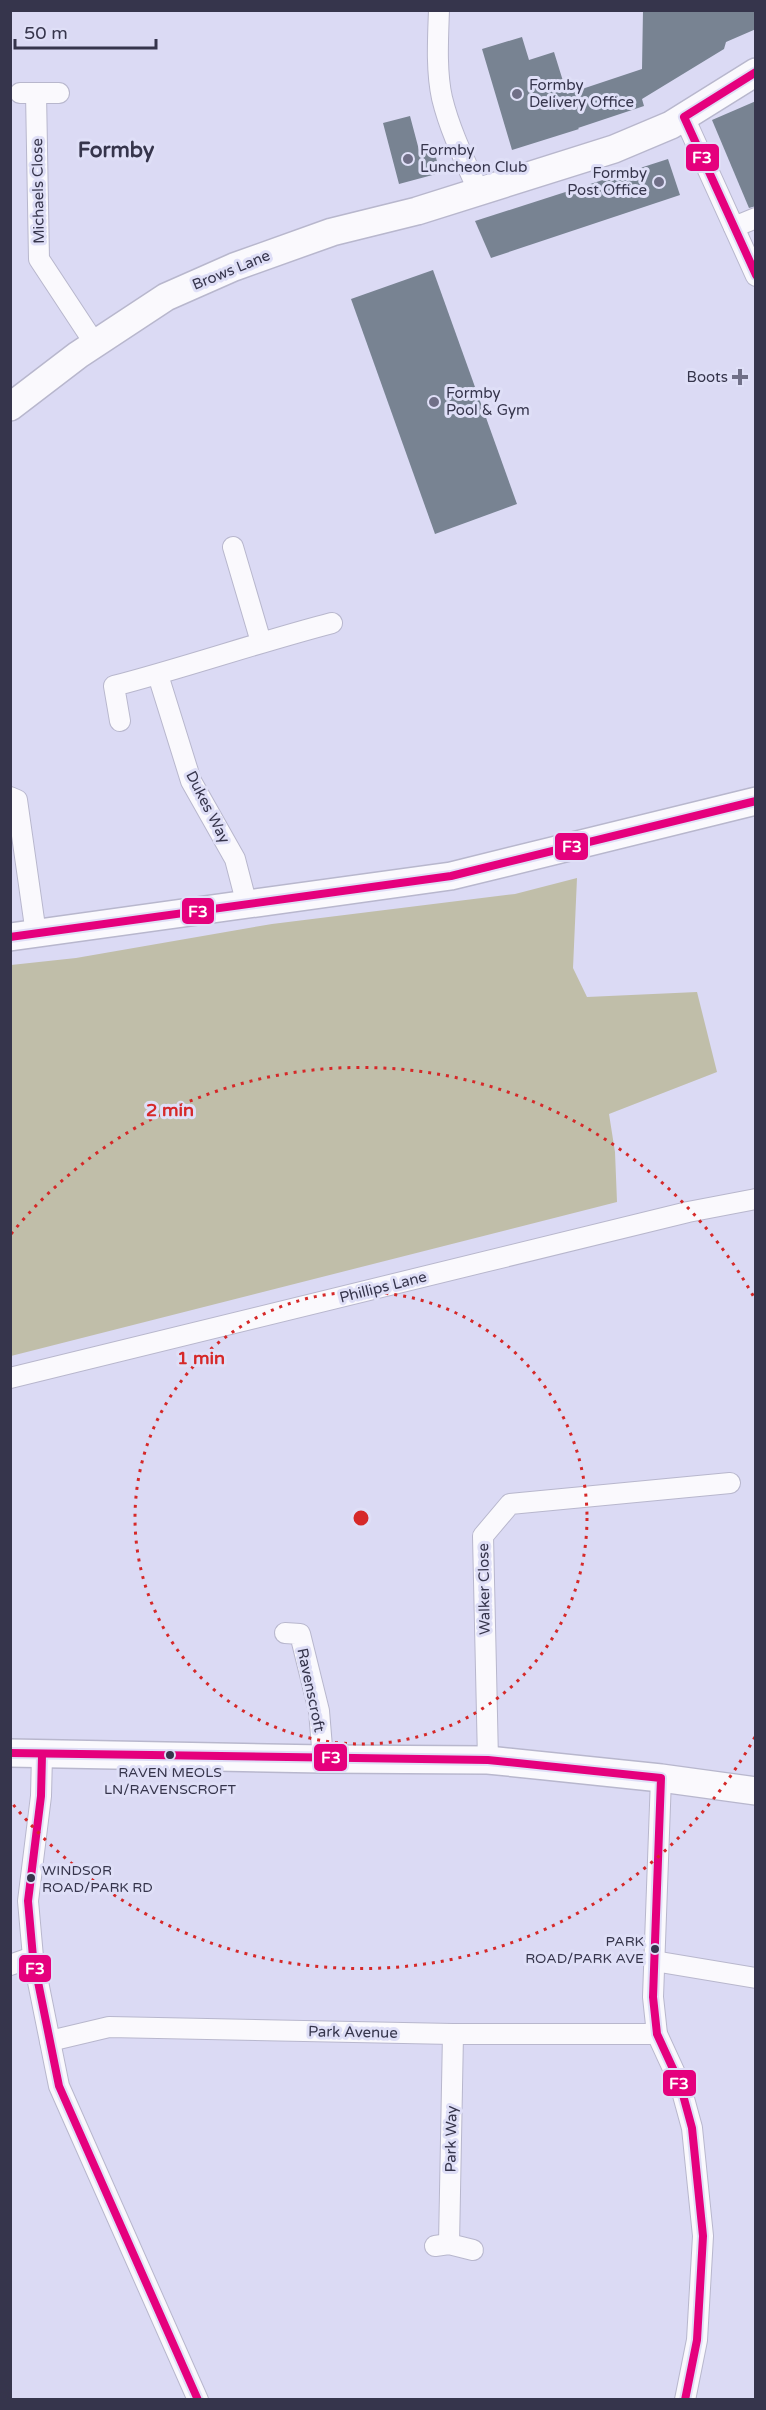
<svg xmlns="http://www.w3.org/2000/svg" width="766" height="2410" font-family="'Varela Round',sans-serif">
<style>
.green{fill:#c0bea9}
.building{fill:#788392}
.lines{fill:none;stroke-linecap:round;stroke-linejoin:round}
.street-casing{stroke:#b8b7cd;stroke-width:22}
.secondary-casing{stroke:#b8b7cd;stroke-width:30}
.street{stroke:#faf9fd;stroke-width:20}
.secondary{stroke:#faf9fd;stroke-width:27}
.bus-1-casing{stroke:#dfdff7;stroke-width:12}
.bus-1{stroke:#e5007d;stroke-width:8}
.ring{fill:none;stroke:#d62828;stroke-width:3;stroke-dasharray:3 6}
.poi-dot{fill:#706f87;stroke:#dfdff7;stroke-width:2}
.bus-dot{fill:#36354c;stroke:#dfdff7;stroke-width:2}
.labels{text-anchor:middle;stroke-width:6;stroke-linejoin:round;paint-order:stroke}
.bus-label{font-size:14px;fill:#36354c;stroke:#dfdff7}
.poi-label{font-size:15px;fill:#36354c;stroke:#dfdff7;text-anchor:start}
.street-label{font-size:15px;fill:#36354c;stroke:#dfdff7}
.district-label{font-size:21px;font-weight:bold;fill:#36354c;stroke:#dfdff7}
.centre{fill:#d62828;stroke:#dfdff7;stroke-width:3}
.ring-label{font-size:18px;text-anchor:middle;font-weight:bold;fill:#d62828;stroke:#dfdff7;stroke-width:6;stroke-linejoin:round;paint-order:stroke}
.line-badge{stroke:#dfdff7;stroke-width:2}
.badge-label{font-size:16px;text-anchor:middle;font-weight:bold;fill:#fff}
</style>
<rect width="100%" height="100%" fill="#dbdaf4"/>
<polygon class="green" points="577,878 573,968 587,997 697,992 717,1072 609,1114 615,1152 617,1202 11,1356 11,965 76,958 272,924 515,894"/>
<g class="building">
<polygon points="643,10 756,10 756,29 726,42 724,49 642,99 644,106 578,128 579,129 512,150 482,49 522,37 529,60 554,52 567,94 642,69"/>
<polygon points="756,101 756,206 749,208 712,120"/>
<polygon points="410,116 419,150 433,146 440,173 399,184 383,123"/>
<polygon points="668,159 680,195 491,258 475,221"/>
<polygon points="433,270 517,504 435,534 351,299"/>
</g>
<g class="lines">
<g class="street-casing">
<g id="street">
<path d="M439 10C438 38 436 71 442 98 450 131 465 161 479 192"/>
<polyline points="20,93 59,93"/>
<polyline points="36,93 39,259 95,344"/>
<polyline points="684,117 756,276"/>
<polyline points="734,227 756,218"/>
<polyline points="233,547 261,642"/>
<polyline points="158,675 191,781 235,859 247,905"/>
<path d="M120 721 114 686C187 667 259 642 332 623"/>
<polyline points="10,797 17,800 36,934"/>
<polyline points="10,1378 688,1212 756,1199"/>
<polyline points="285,1633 300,1634 319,1711 323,1759"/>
<polyline points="42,1755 41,1796 28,1901 33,1957 59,2086 198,2400"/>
<polyline points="488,1760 483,1536 510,1504 730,1483"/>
<polyline points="661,1778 653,1997 657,2034 680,2084 692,2128 703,2236 697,2340 685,2400"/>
<polyline points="654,1961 756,1978"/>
<polyline points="10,1965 33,1957"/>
<polyline points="50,2041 109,2027 453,2034 657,2034"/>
<polyline points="449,2244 453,2034"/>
<polyline points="435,2246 449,2244 473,2250"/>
</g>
</g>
<g class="secondary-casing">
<g id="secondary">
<polyline points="10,407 78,355 166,297 234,267 332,232 417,211 614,149 671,125 756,72"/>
<polyline points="10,937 451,876 756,801"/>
<polyline points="10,1753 323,1759 488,1760 661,1778 756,1791"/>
</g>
</g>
<use href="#street" class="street"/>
<use href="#secondary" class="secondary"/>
<g class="bus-1-casing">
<g id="bus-1">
<polyline points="756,72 684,117 756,275"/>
<polyline points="10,937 451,876 756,801"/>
<polyline points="10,1753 488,1760 661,1778 653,1997 657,2034 680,2084 692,2128 703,2236 697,2340 685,2400"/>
<polyline points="42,1755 41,1796 28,1901 33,1957 59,2086 198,2400"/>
</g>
</g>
<use href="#bus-1" class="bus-1"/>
</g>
<g class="ring">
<circle cx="361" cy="1518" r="226"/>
<path d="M755 1737A451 451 0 0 1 11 1802M11 1234A451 451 0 0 1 755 1299"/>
</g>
<g class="poi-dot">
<circle cx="517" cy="94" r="6"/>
<circle cx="408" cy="159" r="6"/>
<circle cx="659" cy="182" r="6"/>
<path d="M737 368h6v6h6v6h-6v6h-6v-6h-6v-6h6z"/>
<circle cx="434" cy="402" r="6"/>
</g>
<g class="bus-dot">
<circle cx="170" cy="1755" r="5"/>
<circle cx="31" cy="1878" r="5"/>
<circle cx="655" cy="1949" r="5"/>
</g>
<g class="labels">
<g class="bus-label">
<text x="170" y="1777">RAVEN MEOLS<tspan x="170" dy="17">LN/RAVENSCROFT</tspan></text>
<text x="42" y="1875" text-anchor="start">WINDSOR<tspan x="42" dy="17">ROAD/PARK RD</tspan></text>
<text x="644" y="1946" text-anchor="end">PARK<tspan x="644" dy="17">ROAD/PARK AVE</tspan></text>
</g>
<g class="poi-label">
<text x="529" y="90">Formby<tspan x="529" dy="17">Delivery Office</tspan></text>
<text x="420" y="155">Formby<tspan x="420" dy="17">Luncheon Club</tspan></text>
<text x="647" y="178" text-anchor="end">Formby<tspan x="647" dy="17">Post Office</tspan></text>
<text x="728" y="382" text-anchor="end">Boots</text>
<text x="446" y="398">Formby<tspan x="446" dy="17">Pool &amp; Gym</tspan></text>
</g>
<g class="street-label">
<text transform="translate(38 191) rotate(-91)" y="5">Michaels Close</text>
<text transform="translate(231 270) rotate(-22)" y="5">Brows Lane</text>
<text transform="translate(208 807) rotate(63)" y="5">Dukes Way</text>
<text transform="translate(383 1287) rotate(-14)" y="5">Phillips Lane</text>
<text transform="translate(484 1589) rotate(-91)" y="5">Walker Close</text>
<text transform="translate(311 1690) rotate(78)" y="5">Ravenscroft</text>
<text transform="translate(353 2032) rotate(1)" y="5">Park Avenue</text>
<text transform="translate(451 2139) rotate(-89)" y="5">Park Way</text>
</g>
<g class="district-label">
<text x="116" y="157">Formby</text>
</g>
</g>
<circle cx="361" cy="1518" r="9" class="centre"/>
<g class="ring-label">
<text x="170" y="1116">2 min</text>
<text x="201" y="1364">1 min</text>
</g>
<g class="line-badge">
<rect x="685" y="143" width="35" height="29" rx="6" fill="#e5007d"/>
<rect x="554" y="832" width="35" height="29" rx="6" fill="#e5007d"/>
<rect x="181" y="897" width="34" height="28" rx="6" fill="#e5007d"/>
<rect x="313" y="1743" width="35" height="29" rx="6" fill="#e5007d"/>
<rect x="18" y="1954" width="34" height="29" rx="6" fill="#e5007d"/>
<rect x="662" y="2069" width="35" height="28" rx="6" fill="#e5007d"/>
</g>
<g class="badge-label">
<text x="702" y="163">F3</text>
<text x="572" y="852">F3</text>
<text x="198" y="917">F3</text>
<text x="331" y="1763">F3</text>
<text x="35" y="1974">F3</text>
<text x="679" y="2089">F3</text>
</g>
<rect width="766" height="2410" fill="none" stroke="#36354c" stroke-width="24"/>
<path d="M15 39v9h141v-9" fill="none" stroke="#36354c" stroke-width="3"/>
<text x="24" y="39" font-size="18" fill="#36354c" stroke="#dfdff7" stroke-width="4.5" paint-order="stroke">50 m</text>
</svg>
